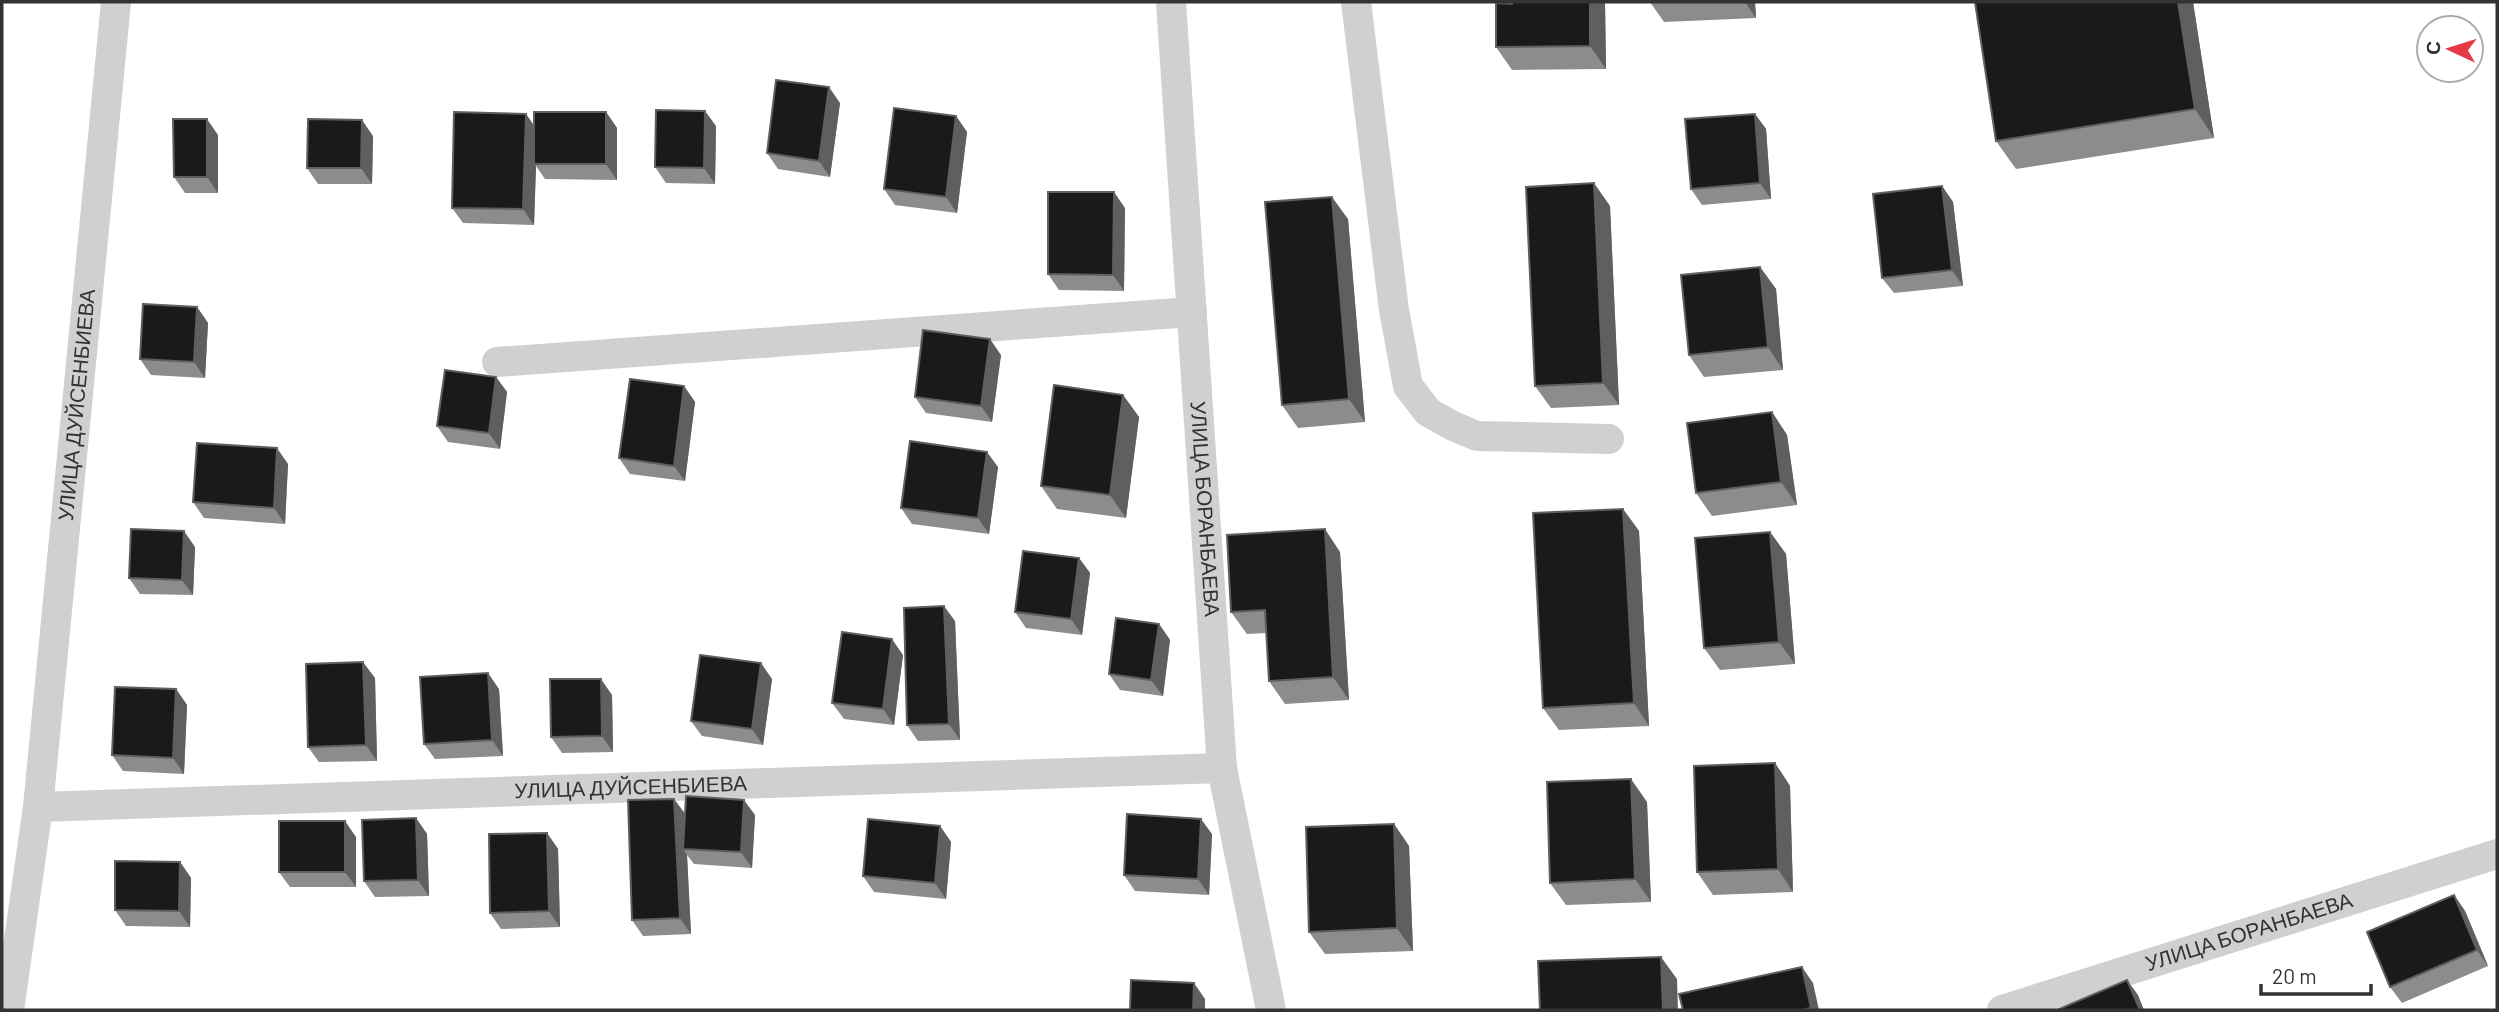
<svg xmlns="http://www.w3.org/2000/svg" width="2499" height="1012" font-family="Barlow,sans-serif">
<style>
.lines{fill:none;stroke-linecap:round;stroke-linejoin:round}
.minor{stroke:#d0d0d0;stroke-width:30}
.wall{fill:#8c8c8c}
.shaded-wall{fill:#5f5f5f}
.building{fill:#1a1a1a;stroke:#5f5f5f;stroke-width:2}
.labels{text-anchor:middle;stroke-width:7;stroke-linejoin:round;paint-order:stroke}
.street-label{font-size:21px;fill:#333;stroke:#fff}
</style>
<rect width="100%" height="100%" fill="#fff"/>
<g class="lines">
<g class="minor">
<path id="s1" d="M1171 2 1222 768 1271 1010"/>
<polyline points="1356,2 1394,310 1408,386 1428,412 1453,426 1477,436 1609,439"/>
<polyline points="497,362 1192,312"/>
<path id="s2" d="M38 807 1222 768"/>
<path id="s3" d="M9 1010 38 807 116 2"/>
<path id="s4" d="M2002 1010 2497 854"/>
</g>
</g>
<g class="wall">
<polygon points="1512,2 1605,2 1606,69 1512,70 1496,47"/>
<polygon points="1650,2 1755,2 1756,18 1664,22"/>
<polygon points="1975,2 2193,2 2214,138 2016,169 1996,141"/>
<polygon points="840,103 830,177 778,169 767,153"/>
<polygon points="606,112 617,128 617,180 545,179 536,166 534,225 463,223 452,208 526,114 534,126"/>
<polygon points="1755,114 1766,129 1771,199 1702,205 1691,189"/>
<polygon points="956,116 967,132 957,213 895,205 884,189"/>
<polygon points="716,126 715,184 666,183 655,167"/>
<polygon points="218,135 218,193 185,193 174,177"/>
<polygon points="373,136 372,184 318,184 307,168"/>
<polygon points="1942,186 1953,202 1963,286 1894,293 1882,278"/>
<polygon points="1610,206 1619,405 1551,408 1535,386"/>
<polygon points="1125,208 1124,291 1059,290 1048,274"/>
<polygon points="1348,219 1365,422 1298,428 1282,405"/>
<polygon points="1760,267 1776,289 1783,370 1704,377 1689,355"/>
<polygon points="197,307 208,323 205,378 151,375 140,359"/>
<polygon points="1001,355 992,422 926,413 915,397"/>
<polygon points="496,377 507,392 500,449 448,442 437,426"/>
<polygon points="684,386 695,402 685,481 630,474 619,458"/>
<polygon points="1123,395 1139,417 1126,518 1057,509 1041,486"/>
<polygon points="1772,412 1787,435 1797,505 1712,516 1696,493"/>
<polygon points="288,464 285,524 204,518 193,502"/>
<polygon points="998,467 989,534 912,524 901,508"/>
<polygon points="1623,509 1639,531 1649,726 1559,730 1543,708"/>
<polygon points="1770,532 1786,554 1795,664 1720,670 1704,648"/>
<polygon points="195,547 193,595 140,594 129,578"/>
<polygon points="1340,552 1349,700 1285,704 1269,681 1266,633 1247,634 1231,612"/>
<polygon points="1079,558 1090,573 1082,635 1026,628 1015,612"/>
<polygon points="955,621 960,740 918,741 907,725"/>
<polygon points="1159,624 1170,640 1163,696 1120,690 1109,674"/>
<polygon points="903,655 894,725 844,719 832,703"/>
<polygon points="375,678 377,761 319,762 308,747"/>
<polygon points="772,679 763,745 702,736 691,721"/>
<polygon points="176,689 187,705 184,774 123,771 112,755"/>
<polygon points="499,689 503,756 435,759 424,744"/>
<polygon points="612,695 613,752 562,753 551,737"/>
<polygon points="1775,763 1790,786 1793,892 1713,895 1697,872"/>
<polygon points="674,799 685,813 755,815 752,868 694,864 687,855 691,934 643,936 632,920"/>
<polygon points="1647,802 1651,902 1566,905 1550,883"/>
<polygon points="416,818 427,834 429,896 375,897 364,881"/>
<polygon points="1394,824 1409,846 1413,951 1325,954 1309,932"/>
<polygon points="940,826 951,842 946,899 874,892 863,876"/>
<polygon points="547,833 558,849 560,927 501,929 490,913"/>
<polygon points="1212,834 1209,895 1135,891 1124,875"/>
<polygon points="356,837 356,887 290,887 279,872"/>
<polygon points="180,862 191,878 190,927 126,926 115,910"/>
<polygon points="2454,895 2465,911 2488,966 2402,1003 2390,987"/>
</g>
<g class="shaded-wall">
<polygon points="1590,2 1605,2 1606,69 1590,46"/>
<polygon points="1745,2 1755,2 1756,18"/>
<polygon points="2178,2 2193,2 2214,138 2195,109"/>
<polygon points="829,87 840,103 830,177 819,161"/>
<polygon points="705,111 716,126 715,184 704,168"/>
<polygon points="606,112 617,128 617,180 606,164"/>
<polygon points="526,114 537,130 534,164 536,166 534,225 523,209"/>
<polygon points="1755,114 1766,129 1771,199 1760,183"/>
<polygon points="956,116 967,132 957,213 946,197"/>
<polygon points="207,119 218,135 218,193 207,177"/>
<polygon points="362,120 373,136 372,184 361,168"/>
<polygon points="1594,183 1610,206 1619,405 1603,383"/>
<polygon points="1942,186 1953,202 1963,286 1952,270"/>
<polygon points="1114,192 1125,208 1124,291 1113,275"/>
<polygon points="1332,197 1348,219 1365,422 1349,399"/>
<polygon points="1760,267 1776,289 1783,370 1768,347"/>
<polygon points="197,307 208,323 205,378 194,362"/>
<polygon points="990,339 1001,355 992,422 981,406"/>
<polygon points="496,377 507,392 500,449 489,433"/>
<polygon points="684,386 695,402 685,481 674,466"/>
<polygon points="1123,395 1139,417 1126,518 1110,495"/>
<polygon points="1772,412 1787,435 1797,505 1781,482"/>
<polygon points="277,448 288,464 285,524 274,508"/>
<polygon points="987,452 998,467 989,534 978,518"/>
<polygon points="1623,509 1639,531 1649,726 1634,703"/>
<polygon points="1325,529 1340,552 1349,700 1333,677"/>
<polygon points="184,531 195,547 193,595 182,580"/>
<polygon points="1770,532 1786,554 1795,664 1779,642"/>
<polygon points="1079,558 1090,573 1082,635 1071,619"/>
<polygon points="944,606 955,621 960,740 949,724"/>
<polygon points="1159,624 1170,640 1163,696 1151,680"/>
<polygon points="892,639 903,655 894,725 883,709"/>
<polygon points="363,662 375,678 377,761 366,745"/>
<polygon points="761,663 772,679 763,745 752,729"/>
<polygon points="488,673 499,689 503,756 492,740"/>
<polygon points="601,679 612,695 613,752 602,736"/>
<polygon points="176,689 187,705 184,774 173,758"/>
<polygon points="1775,763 1790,786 1793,892 1778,869"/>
<polygon points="1631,779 1647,802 1651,902 1635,879"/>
<polygon points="674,799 685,815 683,849 687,855 691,934 680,918"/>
<polygon points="744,800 755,815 752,868 741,852"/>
<polygon points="416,818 427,834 429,896 418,880"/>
<polygon points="1201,819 1212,834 1209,895 1198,879"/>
<polygon points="345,821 356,837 356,887 345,872"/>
<polygon points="1394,824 1409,846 1413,951 1397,928"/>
<polygon points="940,826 951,842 946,899 935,883"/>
<polygon points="547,833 558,849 560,927 549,911"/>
<polygon points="180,862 191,878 190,927 179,911"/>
<polygon points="2454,895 2465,911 2488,966 2477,950"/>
<polygon points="1661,957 1677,979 1678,1010 1663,1010"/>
<polygon points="1802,967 1813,983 1819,1010 1812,1010 1811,1008"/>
<polygon points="2127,980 2138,995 2144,1010 2140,1010"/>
<polygon points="1194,983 1205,999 1205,1010 1193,1010"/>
</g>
<g class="building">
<polygon points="1512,2 1590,2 1590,46 1496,47 1496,3 1512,4"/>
<polygon points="1975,2 2178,2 2195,109 1996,141"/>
<polygon points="776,80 829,87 819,161 767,153"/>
<polygon points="894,108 956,116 946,197 884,189"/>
<polygon points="656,110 705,111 704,168 655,167"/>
<polygon points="454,112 526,114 523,209 452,208"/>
<rect x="534" y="112" width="72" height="52"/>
<polygon points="1755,114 1760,183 1691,189 1685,119"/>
<polygon points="173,119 207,119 207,177 174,177"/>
<polygon points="308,119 362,120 361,168 307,168"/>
<polygon points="1594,183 1603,383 1535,386 1526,187"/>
<polygon points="1942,186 1952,270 1882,278 1873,194"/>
<polygon points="1048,192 1114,192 1113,275 1048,274"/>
<polygon points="1332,197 1349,399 1282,405 1265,202"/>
<polygon points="1760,267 1768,347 1689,355 1681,275"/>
<polygon points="143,304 197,307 194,362 140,359"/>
<polygon points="923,330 990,339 981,406 915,397"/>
<polygon points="445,370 496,377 489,433 437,426"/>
<polygon points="630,379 684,386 674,466 619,458"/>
<polygon points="1054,385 1123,395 1110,495 1041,486"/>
<polygon points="1772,412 1781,482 1696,493 1687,423"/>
<polygon points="910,441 987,452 978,518 901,508"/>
<polygon points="197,443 277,448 274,508 193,502"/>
<polygon points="1623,509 1634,703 1543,708 1533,513"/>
<polygon points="131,529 184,531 182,580 129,578"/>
<polygon points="1325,529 1333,677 1269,681 1265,610 1231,612 1227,535"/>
<polygon points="1770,532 1779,642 1704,648 1695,538"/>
<polygon points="1023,551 1079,558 1071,619 1015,612"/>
<polygon points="944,606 949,724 907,725 904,608"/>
<polygon points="1116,618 1159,624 1151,680 1109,674"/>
<polygon points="842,632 892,639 883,709 832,703"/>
<polygon points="700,655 761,663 752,729 691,721"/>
<polygon points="363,662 366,745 308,747 306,664"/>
<polygon points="488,673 492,740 424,744 420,677"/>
<polygon points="550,679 601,679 602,736 551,737"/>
<polygon points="115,687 176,689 173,758 112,755"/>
<polygon points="1775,763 1778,869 1697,872 1694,766"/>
<polygon points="1631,779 1635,879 1550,883 1547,782"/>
<polygon points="686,796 744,800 741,852 683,849"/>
<polygon points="674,799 680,918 632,920 628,800"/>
<polygon points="1127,814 1201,819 1198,879 1124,875"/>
<polygon points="416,818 418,880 364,881 362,820"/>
<polygon points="868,819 940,826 935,883 863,876"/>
<rect x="279" y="821" width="66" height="51"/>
<polygon points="1394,824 1397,928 1309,932 1306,827"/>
<polygon points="547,833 549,911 490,913 489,834"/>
<polygon points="115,861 180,862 179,911 115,910"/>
<polygon points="2454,895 2477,950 2390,987 2367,932"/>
<polygon points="1661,957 1663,1010 1540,1010 1538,961"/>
<polygon points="1802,967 1811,1008 1801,1010 1683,1010 1679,994"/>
<polygon points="1131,980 1194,983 1193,1010 1130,1010"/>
<polygon points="2127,980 2140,1010 2060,1010 2059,1009"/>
</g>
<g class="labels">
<g class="street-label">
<text dy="7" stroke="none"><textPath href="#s3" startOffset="609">УЛИЦА ДУЙСЕНБИЕВА</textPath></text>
<text dy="7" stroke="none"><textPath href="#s1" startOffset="508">УЛИЦА БОРАНБАЕВА</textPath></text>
<text dy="7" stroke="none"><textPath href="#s2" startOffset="593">УЛИЦА ДУЙСЕНБИЕВА</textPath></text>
<text dy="7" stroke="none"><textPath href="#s4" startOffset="259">УЛИЦА БОРАНБАЕВА</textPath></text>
</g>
</g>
<rect width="2499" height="1012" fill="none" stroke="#333333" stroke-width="7"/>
<g transform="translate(2450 49) rotate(274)"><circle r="33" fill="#ffffff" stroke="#adadad" stroke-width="2"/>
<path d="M0-5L12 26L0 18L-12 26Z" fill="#e63946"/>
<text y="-10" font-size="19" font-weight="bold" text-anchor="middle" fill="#333333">С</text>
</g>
<path d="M2261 984v10h110v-10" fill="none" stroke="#333333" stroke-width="3.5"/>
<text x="2272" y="984" font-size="21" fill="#333333" stroke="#ffffff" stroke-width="5" paint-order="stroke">20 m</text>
</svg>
